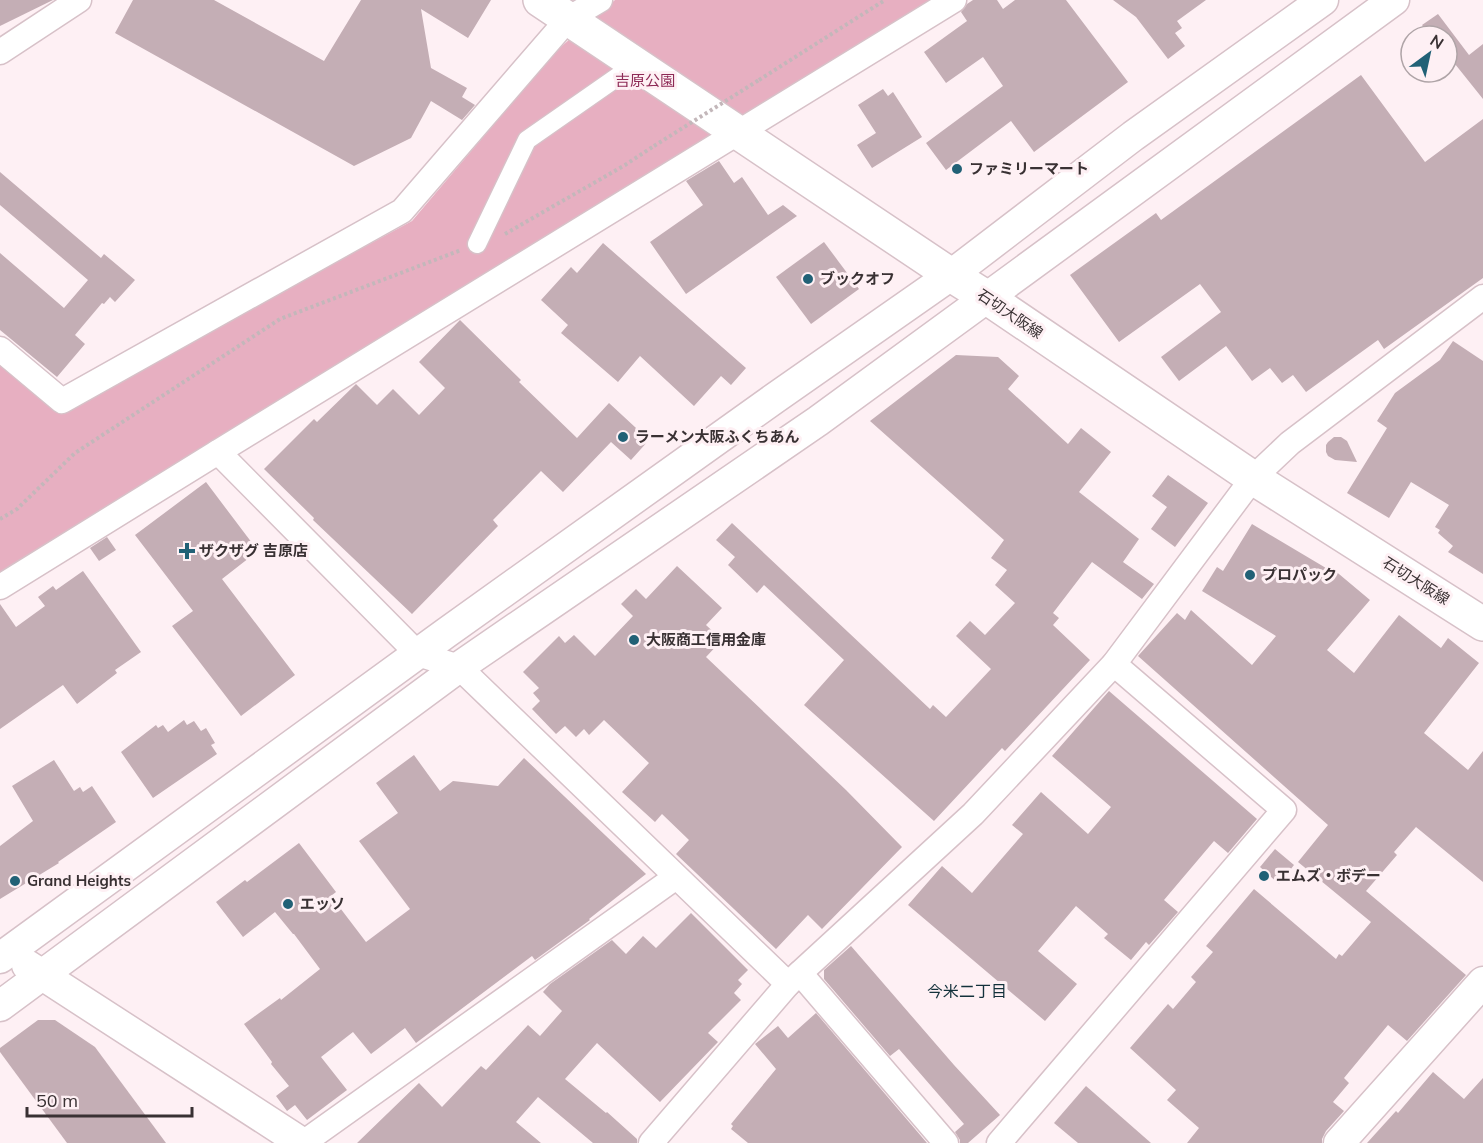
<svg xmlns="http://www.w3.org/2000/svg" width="1483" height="1143" font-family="Mulish,'Noto Sans JP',sans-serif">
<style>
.green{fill:#e7afc1}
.building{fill:#c4aeb5}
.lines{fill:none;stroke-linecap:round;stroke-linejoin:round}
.pedestrian-casing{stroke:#d7c1c8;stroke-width:21}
.minor-casing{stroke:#d7c1c8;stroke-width:27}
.tertiary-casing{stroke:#d7c1c8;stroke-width:33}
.secondary-casing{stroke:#d7c1c8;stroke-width:36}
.path{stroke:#c3b7ba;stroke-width:4;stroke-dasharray:3 3;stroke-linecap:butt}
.pedestrian{stroke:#fff;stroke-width:18}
.minor{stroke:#fff;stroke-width:24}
.tertiary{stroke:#fff;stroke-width:30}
.secondary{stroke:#fff;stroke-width:33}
.path-bridge{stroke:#c3b7ba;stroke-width:4;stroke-dasharray:3 3;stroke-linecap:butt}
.poi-dot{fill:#216176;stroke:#fef0f4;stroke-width:2}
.labels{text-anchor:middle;stroke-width:6;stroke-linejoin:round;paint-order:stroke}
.park-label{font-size:15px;fill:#8e2a56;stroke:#fef0f4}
.poi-label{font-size:15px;font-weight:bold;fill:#393133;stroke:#fef0f4;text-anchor:start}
.street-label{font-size:15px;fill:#393133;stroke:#fef0f4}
.neighbourhood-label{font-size:16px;fill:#13313b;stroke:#fef0f4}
</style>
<rect width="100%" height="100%" fill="#fef0f4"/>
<polygon class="green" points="615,0 931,0 0,572 0,358 63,410 412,221 555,52"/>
<g class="building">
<polygon points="0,0 53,0 0,26"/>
<polygon points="133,0 214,0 324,61 361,0 491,0 468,38 421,9 431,68 467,88 462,97 475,105 462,120 431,101 411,138 354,166 115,33"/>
<polygon points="973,0 997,0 1003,9 1015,0 1066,0 1128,82 1034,152 1011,121 946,170 926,143 1003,86 983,57 946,83 924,52 967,21 961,12 967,4"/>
<polygon points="1113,0 1206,0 1177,21 1182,28 1175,33 1185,46 1168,59 1136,17"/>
<polygon points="1438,14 1469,55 1483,44 1483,99 1447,54 1447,36 1430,36 1422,25"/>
<polygon points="1361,75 1425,162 1483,119 1483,278 1384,349 1378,340 1306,392 1293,375 1282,383 1270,368 1252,381 1226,346 1179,381 1161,357 1221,312 1200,284 1119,342 1070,275 1156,213 1161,220"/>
<polygon points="883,89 888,96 893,92 922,137 872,168 857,145 876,133 858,105"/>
<polygon points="719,161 734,183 742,177 768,215 783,205 797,216 686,294 650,242 703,205 686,181"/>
<polygon points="0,172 101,258 104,254 135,280 115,302 110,297 104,304 102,303 75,335 85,344 57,377 0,330 0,253 64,308 88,280 0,205"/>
<polygon points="824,242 859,289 811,324 776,277"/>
<polygon points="603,243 746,368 731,385 721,376 694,406 640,356 618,382 561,333 568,325 541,300 571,267 577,273"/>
<polygon points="460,320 521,380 519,382 577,438 609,403 649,440 631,460 611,442 563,492 541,471 493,520 498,526 412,614 313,520 314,518 264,469 314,419 317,422 356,384 377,405 393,389 419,415 445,388 419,362"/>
<polygon points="1453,341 1483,361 1483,574 1448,552 1453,546 1438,533 1440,530 1435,527 1449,505 1411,482 1389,518 1347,493 1387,428 1377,421 1395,393 1440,360"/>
<polygon points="956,355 998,357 1019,376 1008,389 1068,444 1081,428 1111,452 1079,492 1139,539 1123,562 1154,584 1142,599 1092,562 1053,613 1059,618 1053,625 1090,660 1005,751 1002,748 934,821 804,705 844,660 764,585 757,593 728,565 735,557 716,540 732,523 930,709 933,705 946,717 991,669 956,636 970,621 985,635 1015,603 995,585 1007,570 991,558 1004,540 870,421"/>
<polygon points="1334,437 1341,437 1347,441 1357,462 1335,460 1328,456 1326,452 1326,445 1328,442"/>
<polygon points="1168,475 1208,503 1175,547 1151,529 1167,507 1152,496"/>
<polygon points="206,482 258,551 222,579 295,675 241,716 172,626 193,611 135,535"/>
<polygon points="1252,524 1331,571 1333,569 1370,600 1327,650 1354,673 1399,615 1441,648 1448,638 1479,663 1424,733 1468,770 1483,751 1483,882 1416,827 1394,852 1397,855 1366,891 1466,975 1407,1041 1388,1025 1344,1078 1349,1083 1333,1102 1344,1111 1326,1131 1322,1139 1322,1143 1187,1143 1199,1128 1167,1100 1176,1090 1130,1048 1168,1004 1173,1009 1196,982 1191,977 1213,952 1206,946 1254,889 1336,959 1339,954 1342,956 1371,922 1298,862 1328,825 1138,656 1177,613 1185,620 1191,610 1252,665 1276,636 1202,591 1217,567 1223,571"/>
<polygon points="107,537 116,550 99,561 90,548"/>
<polygon points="677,566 722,608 706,625 722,640 706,657 846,790 902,847 822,929 808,915 776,949 676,854 689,840 662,814 655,822 622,792 649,763 604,720 589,735 584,729 576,737 565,726 556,734 532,709 540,701 533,693 539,688 523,672 559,636 565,643 574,635 595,656 633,616 621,604 636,589 646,599"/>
<polygon points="83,571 141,652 115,670 117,673 77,704 63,685 0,729 0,604 16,627 45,606 38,597 53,586 56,590"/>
<polygon points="1109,691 1257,819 1228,853 1214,841 1164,900 1178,912 1149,945 1146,942 1131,960 1104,938 1108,934 1076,906 1038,951 1077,984 1045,1021 908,905 942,866 972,893 1023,834 1012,825 1041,792 1088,834 1111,807 1052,756"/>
<polygon points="184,720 187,725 194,721 201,731 206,728 215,743 211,745 217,754 153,798 121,752 156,725 158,728 163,725 168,732"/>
<polygon points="414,755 440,791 453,781 498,786 524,758 646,874 589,919 590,920 535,960 532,956 416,1043 405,1028 371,1054 353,1032 321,1057 347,1090 307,1120 295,1105 287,1111 276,1096 289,1086 271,1064 272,1062 244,1024 280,998 281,1000 320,969 294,934 293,934 275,912 243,937 216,902 245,880 247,882 299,843 336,892 331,896 366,942 410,909 359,841 398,813 376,783"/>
<polygon points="54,760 74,791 80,787 83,792 92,786 116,822 58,862 59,863 0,899 0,846 33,821 12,786"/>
<polygon points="1275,849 1294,865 1279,884 1260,867"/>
<polygon points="691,913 748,970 738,980 742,984 734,993 741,1000 708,1033 718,1042 660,1102 597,1043 565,1079 606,1113 607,1112 637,1139 637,1143 593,1143 538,1097 516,1122 541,1143 357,1143 419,1083 442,1107 481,1066 486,1070 528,1025 540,1036 562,1011 543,992 550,984 612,940 626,954 643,936 656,948"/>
<polygon points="851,946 954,1065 1000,1115 968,1143 960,1143 960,1140 955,1132 964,1124 899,1049 890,1056 824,979 824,970"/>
<polygon points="816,1013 927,1143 748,1143 731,1129 733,1126 731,1124 776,1069 755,1044 778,1026 788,1038"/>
<polygon points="38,1020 55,1020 95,1047 166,1143 67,1143 0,1052 0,1048"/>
<polygon points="1433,1072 1464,1099 1483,1078 1483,1143 1367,1143 1396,1111 1398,1113"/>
<polygon points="1086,1086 1151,1143 1078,1143 1054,1123"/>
</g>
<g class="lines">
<g class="pedestrian-casing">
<polyline id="pedestrian" points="477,244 527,140 636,64"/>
</g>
<g class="minor-casing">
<g id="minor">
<polyline points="0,52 79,0"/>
<polyline points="0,349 62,401 402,211 568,19 600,0"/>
<polyline points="218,452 954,0"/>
<polyline points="0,587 218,452 418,654 459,667 788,984 973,814 1114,664 1253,478 1290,443 1483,297"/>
<polyline points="800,973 946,1143"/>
<polyline points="303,1143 676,877"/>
<polyline points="651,1143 788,984"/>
<polyline points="999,1143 1284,810 1114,664"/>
</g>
</g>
<g class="tertiary-casing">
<g id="tertiary">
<polyline points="0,958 446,633 775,398 951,275 1133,136 1323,0"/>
<polyline points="27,965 302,1143"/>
<polyline points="0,1006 459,667 818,421 1394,0"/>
<polyline points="1339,1143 1483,982"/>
</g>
</g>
<g class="secondary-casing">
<polyline id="secondary" points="540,0 951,275 986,297 1253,478 1483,624"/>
</g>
<g class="path">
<polyline points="759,80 885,0"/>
<polyline points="505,234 625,165 654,146"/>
<polyline points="0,519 17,509 75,453 280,319 461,250"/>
</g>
<use href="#pedestrian" class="pedestrian"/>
<use href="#minor" class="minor"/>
<use href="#tertiary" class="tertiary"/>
<use href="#secondary" class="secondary"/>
<polyline class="path-bridge" points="654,146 759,80"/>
</g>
<g class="poi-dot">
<circle cx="957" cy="169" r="6"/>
<circle cx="808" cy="279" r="6"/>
<circle cx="623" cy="437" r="6"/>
<path d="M184 542h6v6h6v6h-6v6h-6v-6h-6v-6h6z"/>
<circle cx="1250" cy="575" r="6"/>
<circle cx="634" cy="640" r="6"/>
<circle cx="1264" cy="876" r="6"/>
<circle cx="15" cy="881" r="6"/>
<circle cx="288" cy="904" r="6"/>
</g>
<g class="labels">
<g class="park-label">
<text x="645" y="86">吉原公園</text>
</g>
<g class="poi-label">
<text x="969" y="174">ファミリーマート</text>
<text x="820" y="284">ブックオフ</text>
<text x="635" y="442">ラーメン大阪ふくちあん</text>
<text x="199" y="556">ザクザグ 吉原店</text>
<text x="1262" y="580">プロパック</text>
<text x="646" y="645">大阪商工信用金庫</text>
<text x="1276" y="881">エムズ・ボデー</text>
<text x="27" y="886">Grand Heights</text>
<text x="300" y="909">エッソ</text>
</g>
<g class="street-label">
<text transform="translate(1010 314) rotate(34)" y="5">石切大阪線</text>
<text transform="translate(1416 581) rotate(32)" y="5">石切大阪線</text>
</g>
<g class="neighbourhood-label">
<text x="967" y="997">今米二丁目</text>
</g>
</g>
<g transform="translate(1429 54) rotate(33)"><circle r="28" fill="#fef0f4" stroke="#afa4a7" stroke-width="1.5"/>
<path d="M0-4.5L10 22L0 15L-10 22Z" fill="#216176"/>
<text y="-9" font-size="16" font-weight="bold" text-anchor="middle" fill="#393133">N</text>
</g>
<path d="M27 1107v9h165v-9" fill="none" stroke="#393133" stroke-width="3"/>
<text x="36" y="1107" font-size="18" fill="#393133" stroke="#fef0f4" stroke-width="4.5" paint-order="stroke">50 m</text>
</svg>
